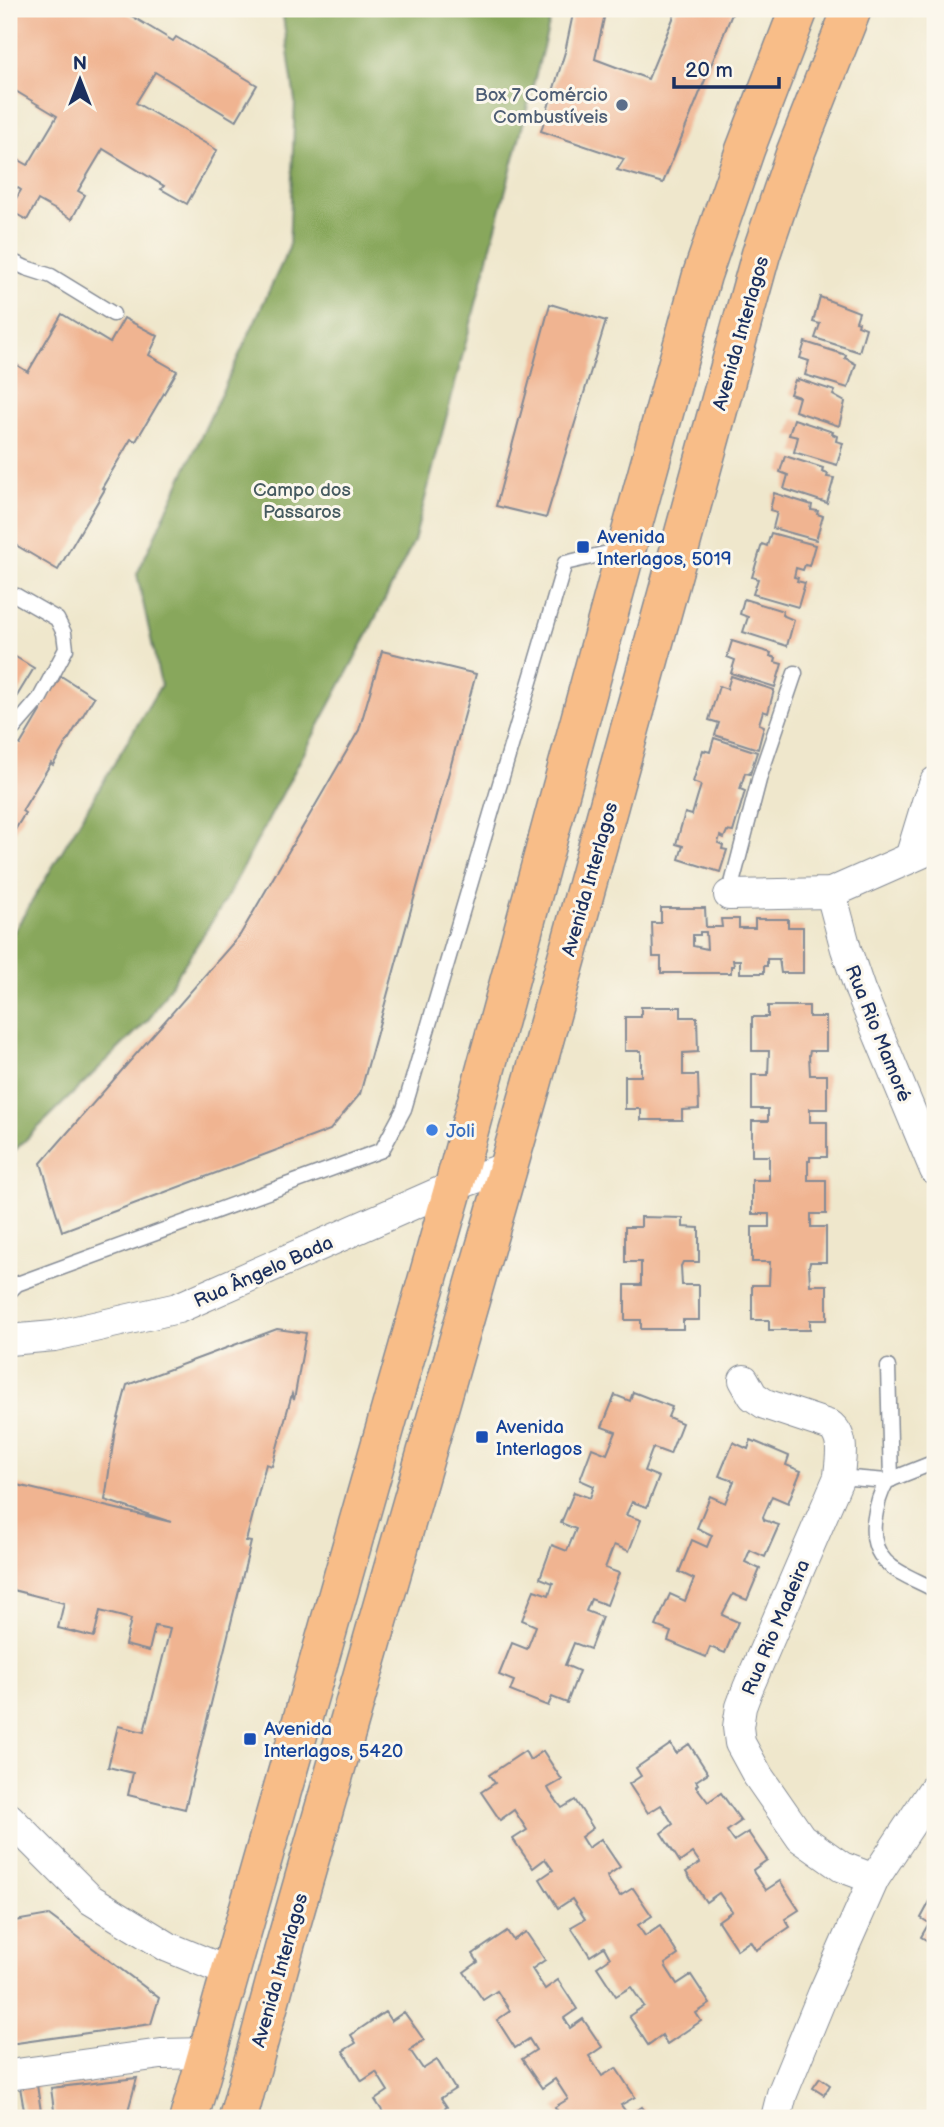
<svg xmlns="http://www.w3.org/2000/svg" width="944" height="2127" font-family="'Balsamiq Sans',sans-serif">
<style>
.forest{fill:#88a75b;stroke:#526b5c;stroke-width:2}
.building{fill:#f0b491;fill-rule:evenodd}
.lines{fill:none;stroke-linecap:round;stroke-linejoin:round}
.lane-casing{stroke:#858b95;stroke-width:17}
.street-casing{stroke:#858b95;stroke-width:32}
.primary-casing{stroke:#858b95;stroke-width:41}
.lane{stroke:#fff;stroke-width:14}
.street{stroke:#fff;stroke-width:30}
.primary{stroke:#f8bd88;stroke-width:38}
.service-dot{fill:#5c6f8a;stroke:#fbf7ec;stroke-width:2.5}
.transit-dot{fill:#1a4fb4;stroke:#fbf7ec;stroke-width:2.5}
.shop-dot{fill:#3f7fe0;stroke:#fbf7ec;stroke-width:2.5}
.labels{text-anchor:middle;stroke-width:6;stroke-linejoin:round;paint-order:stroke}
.service-label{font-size:19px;fill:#4e5e75;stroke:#fbf7ec;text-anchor:end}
.street-label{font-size:19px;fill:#1b2f5e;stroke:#fbf7ec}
.park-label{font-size:19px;fill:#465b60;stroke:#fbf7ec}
.transit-label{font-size:19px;fill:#164399;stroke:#fbf7ec;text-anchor:start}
.shop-label{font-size:19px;fill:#366cbe;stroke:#fbf7ec;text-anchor:start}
</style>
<rect width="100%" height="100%" fill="#fbf7ec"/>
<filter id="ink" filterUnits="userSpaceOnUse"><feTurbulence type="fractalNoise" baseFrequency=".0143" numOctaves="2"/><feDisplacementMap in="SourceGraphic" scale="14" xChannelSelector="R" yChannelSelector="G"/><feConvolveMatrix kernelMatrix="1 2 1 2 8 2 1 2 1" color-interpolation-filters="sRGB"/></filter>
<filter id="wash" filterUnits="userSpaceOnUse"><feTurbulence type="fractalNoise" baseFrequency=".00686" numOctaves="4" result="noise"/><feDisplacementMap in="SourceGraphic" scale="28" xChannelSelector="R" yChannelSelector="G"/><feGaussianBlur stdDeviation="1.57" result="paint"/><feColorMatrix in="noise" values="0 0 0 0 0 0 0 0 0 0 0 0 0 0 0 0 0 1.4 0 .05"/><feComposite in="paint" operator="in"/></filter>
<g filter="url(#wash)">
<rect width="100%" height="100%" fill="#efe7cc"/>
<polygon class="forest" points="282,9 553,9 414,541 363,643 225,901 149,1019 9,1156 9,940 161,685 137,574 289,248 295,101"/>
<g id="blocks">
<g class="building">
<polygon points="9,9 127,9 125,12 173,41 176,37 257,85 236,121 155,72 136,103 217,150 187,204 161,189 164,186 103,149 78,191 85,195 72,219 38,200 27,220 9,210 21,190 9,182 9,178 19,160 28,165 57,116 9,87"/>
<polygon points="574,9 606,9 595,59 648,79 677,9 734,9 663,183 617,170 624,159 541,131 565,52"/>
<polygon points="820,297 859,312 856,321 859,322 858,325 866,328 859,352 815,338 820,324 813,322"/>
<polygon points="550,304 606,321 546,518 496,506"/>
<polygon points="62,314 110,343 124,318 158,336 149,355 177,371 136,441 131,439 102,488 105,489 58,570 9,541 9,360 28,372"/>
<polygon points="805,342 846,355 845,358 856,364 848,388 805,375 809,361 800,358"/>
<polygon points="798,379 835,391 833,395 845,402 839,426 795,411 799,397 790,394 795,380 797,381"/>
<polygon points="794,419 833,432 832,434 837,436 836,441 843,443 837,465 794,452 798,437 789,435"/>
<polygon points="785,456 823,468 822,472 828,474 827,477 834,478 827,503 784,489 788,475 780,472"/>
<polygon points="774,493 812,505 811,510 818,511 817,514 823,516 816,540 773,528 777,512 770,510"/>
<polygon points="771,533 815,545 809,566 805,565 803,570 796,568 794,577 798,578 797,581 805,583 798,607 753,594 758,579 752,577 762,544 767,546"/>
<polygon points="744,599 783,611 782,615 794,620 787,646 743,632 748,617 740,614"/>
<polygon points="732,641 771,653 770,656 776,658 775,662 782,664 775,687 731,673 735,660 727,657"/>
<polygon points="382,651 476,674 360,1094 330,1130 62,1231 41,1163 240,935 359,730"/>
<polygon points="9,653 34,668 9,709"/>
<polygon points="61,676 94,697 53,765 51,763 22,811 25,813 9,840 9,739 20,745"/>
<polygon points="731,676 774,690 768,713 763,711 759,724 764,726 758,749 715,735 719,723 709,720 719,686 727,689"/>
<polygon points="714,738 757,752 750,774 745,773 740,789 745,791 733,832 727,831 724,838 720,836 718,843 723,845 722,849 727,850 720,872 679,859 683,846 676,844 685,813 692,815 697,798 701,785 693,782 703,750 710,752"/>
<path d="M661 908H705L706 927H722L721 919H739V928H755V919H788V927H803V973H781L779 959H767V966H764V973H740V960H733L734 966H731V973H661V957H653L652 923H661ZM700 932H706L707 949 693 946V935H700Z"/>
<polygon points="768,1006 809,1006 809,1017 826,1017 826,1051 810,1051 809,1055 810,1075 827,1075 827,1109 810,1109 810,1122 827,1122 827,1157 810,1157 810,1161 808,1161 808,1180 826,1180 826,1214 811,1214 811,1227 826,1227 826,1262 810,1262 809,1266 810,1285 827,1285 827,1320 810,1320 810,1330 769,1330 769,1320 752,1320 752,1285 769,1285 770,1262 752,1262 752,1227 769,1227 769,1214 752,1214 752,1180 769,1180 769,1156 752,1156 752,1121 768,1121 768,1109 752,1109 752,1075 768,1075 769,1051 752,1051 752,1017 768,1017"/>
<polygon points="641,1007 681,1007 681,1017 697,1017 698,1052 683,1053 683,1075 698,1075 699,1109 682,1110 682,1120 641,1120 641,1109 625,1109 625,1076 641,1076 641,1051 625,1051 625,1017 641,1017"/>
<polygon points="641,1217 683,1218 683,1227 699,1228 699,1262 683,1262 681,1266 682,1285 699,1285 699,1320 683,1320 683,1329 641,1329 641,1320 625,1320 625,1285 641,1285 641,1262 625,1262 625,1227 641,1227"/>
<polygon points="277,1329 306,1333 294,1400 292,1394 272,1466 266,1464 246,1541 251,1542 185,1809 128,1795 133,1773 108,1767 118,1726 144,1732 170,1629 155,1626 149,1651 125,1645 131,1619 100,1611 94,1637 58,1628 64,1603 9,1589 9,1483 171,1522 105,1500 115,1430 127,1385"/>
<polygon points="633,1392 672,1407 668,1417 682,1423 670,1454 654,1448 652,1450 644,1471 659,1477 647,1507 632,1502 626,1515 641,1520 629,1551 614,1545 605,1568 619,1573 607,1605 591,1599 586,1611 602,1617 590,1649 574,1643 565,1665 579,1671 567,1703 552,1697 548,1706 510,1691 514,1681 499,1675 512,1643 527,1649 536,1626 522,1620 534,1590 549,1595 553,1583 540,1578 552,1545 567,1551 576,1529 561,1523 574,1492 590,1498 594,1486 580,1480 592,1448 607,1454 616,1432 602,1427 615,1395 630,1401"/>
<polygon points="751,1440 789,1456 786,1465 801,1471 788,1503 772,1496 763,1517 764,1520 779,1525 765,1557 750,1550 745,1562 760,1569 747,1600 733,1594 722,1615 738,1622 725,1653 710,1647 706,1657 668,1641 671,1632 656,1626 670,1594 685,1601 694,1579 679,1572 692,1540 707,1547 712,1535 697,1528 710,1496 725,1503 734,1481 719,1476 733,1442 748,1449"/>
<polygon points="671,1744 676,1753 689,1744 708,1773 696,1781 698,1784 696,1786 708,1802 721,1793 741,1821 727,1831 734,1841 748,1832 767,1860 753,1870 754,1873 766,1890 780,1881 799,1910 785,1919 790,1927 756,1950 750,1941 737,1950 718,1921 732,1911 719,1893 706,1902 686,1872 700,1863 693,1853 680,1862 661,1833 673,1824 661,1805 648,1813 629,1784 641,1776 636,1768"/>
<polygon points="525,1751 530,1760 543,1751 562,1780 548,1788 550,1792 562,1808 575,1800 593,1828 581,1837 588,1848 601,1839 620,1867 607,1876 608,1879 620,1896 633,1888 652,1916 638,1925 645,1936 660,1926 678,1955 665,1964 666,1967 677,1984 691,1975 710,2004 696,2013 701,2021 667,2044 662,2035 648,2045 629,2016 644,2006 631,1987 616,1996 597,1967 610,1958 604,1947 590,1956 571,1927 585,1919 572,1899 558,1908 540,1879 553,1870 545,1859 533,1868 513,1839 527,1830 514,1810 500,1820 481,1792 495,1783 489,1775"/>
<polygon points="935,1892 935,1945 921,1937 929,1923 921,1918"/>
<polygon points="49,1915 159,1998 151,2024 9,2044 9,1922"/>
<polygon points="507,1931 513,1940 526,1932 545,1960 532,1969 545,1989 558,1980 577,2009 564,2018 570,2028 583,2019 602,2047 589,2056 602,2076 616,2068 635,2097 621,2105 629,2116 642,2107 650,2118 562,2118 555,2107 568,2099 555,2079 542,2088 522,2059 536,2050 529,2039 515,2048 497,2020 510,2011 497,1991 483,2000 464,1972 478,1962 473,1954"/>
<polygon points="385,2012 391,2021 404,2012 424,2040 410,2050 423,2069 437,2060 455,2089 441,2098 447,2107 429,2118 387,2118 375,2100 388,2091 376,2072 362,2081 343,2051 356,2043 351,2035"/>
<polygon points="137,2078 126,2118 55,2118 51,2088"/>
<polygon points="820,2078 830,2085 824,2095 813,2088"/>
<polygon points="37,2085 42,2118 19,2118 25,2116 20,2087"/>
</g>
</g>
</g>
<g filter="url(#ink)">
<use href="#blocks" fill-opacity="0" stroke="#858b95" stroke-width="2"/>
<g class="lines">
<g class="lane-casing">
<g id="lane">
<polyline points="9,260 26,268 51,276 113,314"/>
<polyline points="9,594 17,596 57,619 64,633 66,649 40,698 14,728"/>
<polyline points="729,895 760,776 795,673"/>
<polyline points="9,1292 17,1284 382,1150 404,1109 565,563 621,550"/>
<polyline points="888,1367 891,1480"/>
<path d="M935 1462 887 1481C879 1494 876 1508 874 1523 870 1567 904 1573 935 1590"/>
<polyline points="839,1477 887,1481"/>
</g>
</g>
<g class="street-casing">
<g id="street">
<polyline points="910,858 927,802 935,782"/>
<polyline points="831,893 846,949 860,990 935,1170"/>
<polyline points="729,895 831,893 935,847"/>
<polyline points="9,1340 54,1336 178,1308 454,1186 507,1167"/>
<path d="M744 1380 753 1396 765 1404 831 1426C846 1439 840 1459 839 1477L748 1688 741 1707 738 1727 740 1743 758 1776 801 1838 842 1867 874 1879"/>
<polyline points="9,1818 90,1899 168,1947 231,1973"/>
<polyline points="9,2075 161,2054 208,2053"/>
<polyline points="776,2118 782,2094 823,1994 874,1879 935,1787"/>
</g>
</g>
<g class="primary-casing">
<g id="primary">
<polyline points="189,2118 454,1186 623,561 702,275 745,150 799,9"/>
<polyline points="238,2118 284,1949 532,1084 761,254 795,154 852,9"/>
</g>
</g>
<use href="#lane" class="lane"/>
<use href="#street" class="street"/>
<use href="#primary" class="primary"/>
</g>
</g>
<circle class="service-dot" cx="622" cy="105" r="7"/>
<g class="transit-dot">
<rect x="576" y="540" width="14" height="14" rx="3.5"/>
<rect x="475" y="1430" width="14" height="14" rx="3.5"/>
<rect x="243" y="1732" width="14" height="14" rx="3.5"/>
</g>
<circle class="shop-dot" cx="432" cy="1130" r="7"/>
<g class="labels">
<g class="service-label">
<text x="608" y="101">Box 7 Comércio<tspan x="608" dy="22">Combustíveis</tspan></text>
</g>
<g class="street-label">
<text transform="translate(740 333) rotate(-74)" y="7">Avenida Interlagos</text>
<text transform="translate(589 879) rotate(-74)" y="7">Avenida Interlagos</text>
<text transform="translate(879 1033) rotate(68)" y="7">Rua Rio Mamoré</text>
<text transform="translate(263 1271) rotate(-24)" y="7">Rua Ângelo Bada</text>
<text transform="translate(775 1627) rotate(-67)" y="7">Rua Rio Madeira</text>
<text transform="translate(279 1970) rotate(-74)" y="7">Avenida Interlagos</text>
</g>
<g class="park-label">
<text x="302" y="496">Campo dos<tspan x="302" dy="22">Passaros</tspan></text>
</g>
<g class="transit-label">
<text x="597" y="543">Avenida<tspan x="597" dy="22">Interlagos, 5019</tspan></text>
<text x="496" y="1433">Avenida<tspan x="496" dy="22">Interlagos</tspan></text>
<text x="264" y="1735">Avenida<tspan x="264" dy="22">Interlagos, 5420</tspan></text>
</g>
<g class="shop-label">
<text x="446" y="1137">Joli</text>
</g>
</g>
<rect width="944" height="2127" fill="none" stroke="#fbf7ec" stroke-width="35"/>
<g transform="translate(80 80)" stroke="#fbf7ec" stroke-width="5" paint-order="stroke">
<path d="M0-5L12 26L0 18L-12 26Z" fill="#1b2f5e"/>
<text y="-10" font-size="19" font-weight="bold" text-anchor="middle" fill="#1b2f5e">N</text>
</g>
<path d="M674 77v10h105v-10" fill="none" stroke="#1b2f5e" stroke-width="3.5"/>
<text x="685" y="77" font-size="21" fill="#1b2f5e" stroke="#fbf7ec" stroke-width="5" paint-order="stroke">20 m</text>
</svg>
